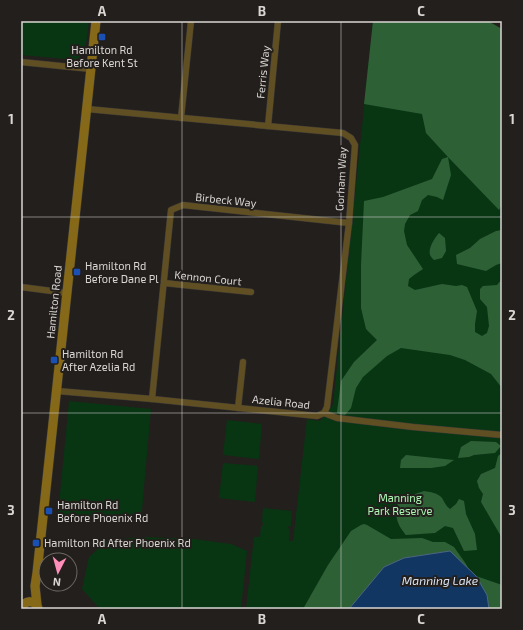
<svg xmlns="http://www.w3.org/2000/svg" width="523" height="630" font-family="'Exo 2',sans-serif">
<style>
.green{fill:#083613}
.forest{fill:#2e6036}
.water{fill:#123662;stroke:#4e6684}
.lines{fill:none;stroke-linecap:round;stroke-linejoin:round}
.minor-casing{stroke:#3c3936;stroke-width:7}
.secondary-casing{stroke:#3c3936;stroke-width:10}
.minor{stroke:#604f22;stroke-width:6}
.secondary{stroke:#856918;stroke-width:9}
.grid{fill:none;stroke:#d9d6d4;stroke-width:1;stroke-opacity:0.55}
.transit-dot{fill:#1a4fb4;stroke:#231f1c;stroke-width:1.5}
.labels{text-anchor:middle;stroke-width:4;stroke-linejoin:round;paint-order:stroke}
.poi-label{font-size:11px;fill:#d9d6d4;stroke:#231f1c;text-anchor:start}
.street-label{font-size:11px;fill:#d9d6d4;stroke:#231f1c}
.park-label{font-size:11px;fill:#adf8b5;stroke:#231f1c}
.water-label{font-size:12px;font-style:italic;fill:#d7e2f1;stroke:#231f1c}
.neatline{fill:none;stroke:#d9d6d4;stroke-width:1.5}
.grid-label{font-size:13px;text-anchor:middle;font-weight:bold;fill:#d9d6d4}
</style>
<rect width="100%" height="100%" fill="#231f1c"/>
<g class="green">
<polygon points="21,21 89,21 85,52 76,60 21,55"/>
<polygon points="373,21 502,30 502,609 246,609 254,537 260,537 261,526 263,525 263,523 262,522 263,508 292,511 291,526 289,526 288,528 290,529 289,541 293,541 307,419 320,421 333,405"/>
<polygon points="69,401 151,409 141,522 58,515"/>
<polygon points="227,420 262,424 259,459 223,455"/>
<polygon points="223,463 258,466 255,502 219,498"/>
<polygon points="139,537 194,539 231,544 247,551 241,609 100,609 82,589 89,557 107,541"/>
</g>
<g class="forest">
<path d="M373 21H488L502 29V204L499 210 448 157 451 175 443 200 437 197 428 195 422 200 418 211 410 215 405 224 404 231 407 245 423 269 414 275 409 279 408 286 415 290 442 284 456 286 462 285 467 287 477 311 475 324V332L482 336 487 333 489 326 487 307 480 299V289L483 286 497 285 502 279V360C500 369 502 379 502 388L491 374 465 360 450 355 401 348 387 356 363 377 356 388 351 408 345 415 339 414 337 412 341 381 354 362 377 340 366 329 361 308V265L364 201 383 197 432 179 442 159 448 157 426 133 422 114 364 104Z"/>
<polygon points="502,230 502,263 496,265 486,271 457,264 456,255 470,248 480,239 496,231"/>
<path d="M439 233 445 238 446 251 442 258 434 260C432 258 431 257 430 255 428 247 435 238 439 233Z"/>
<polygon points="471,441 496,442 501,446 495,453 474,455 469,457 458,458 461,447"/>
<polygon points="502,453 502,538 481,502 483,494 479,488 477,481 481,474 495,468 498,456"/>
<polygon points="406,455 454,460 445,466 431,468 400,468 401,460"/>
<path d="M424 491C430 492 438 493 442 498 445 503 446 506 450 509L456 504 459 499 464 501 466 514 475 534 477 550 464 551 453 528 445 526 435 533 406 535 405 534C396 522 395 517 398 502L406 497Z"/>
<polygon points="364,524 367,525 391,539 422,538 433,542 445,542 454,547 466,564 469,570 450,551 404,558 384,567 349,609 303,609 328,565 351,531 361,525"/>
<polygon points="476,576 502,585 502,609 489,609 487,595"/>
</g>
<polygon class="water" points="450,551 476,576 487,595 489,609 349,609 384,567 404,558"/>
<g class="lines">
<g class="minor-casing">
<g id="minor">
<polyline points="21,62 91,69"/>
<polyline points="87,109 343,133 351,138 355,145 349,223 327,407 324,413"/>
<polyline points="181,118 191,21"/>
<polyline points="268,126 278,21"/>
<polyline points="164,283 251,292"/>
<polyline points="21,287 67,293"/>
<polyline points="57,391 152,399 317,416 324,413 337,418 413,427 502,435"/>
<polyline points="152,399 171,210 183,205 349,223"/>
<polyline points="238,408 243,362"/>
</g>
</g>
<g class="secondary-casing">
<g id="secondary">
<polyline points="37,605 35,586 37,573 96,21"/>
<path d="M22 609C24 600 34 599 38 608"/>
</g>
</g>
<use href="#minor" class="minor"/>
<use href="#secondary" class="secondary"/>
</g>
<path class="grid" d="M182 21V609M341 21V609M21 217H502M21 413H502"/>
<g class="transit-dot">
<rect x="98" y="33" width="8" height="8" rx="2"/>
<rect x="73" y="268" width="8" height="8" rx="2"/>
<rect x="50" y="356" width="8" height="8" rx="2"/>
<rect x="45" y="507" width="8" height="8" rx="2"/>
<rect x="32" y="539" width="8" height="8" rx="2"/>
</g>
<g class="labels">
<g class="poi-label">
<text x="102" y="54" text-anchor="middle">Hamilton Rd<tspan x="102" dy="13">Before Kent St</tspan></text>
<text x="85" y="270">Hamilton Rd<tspan x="85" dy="13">Before Dane Pl</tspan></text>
<text x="62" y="358">Hamilton Rd<tspan x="62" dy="13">After Azelia Rd</tspan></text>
<text x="57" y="509">Hamilton Rd<tspan x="57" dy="13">Before Phoenix Rd</tspan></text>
<text x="44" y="547">Hamilton Rd After Phoenix Rd</text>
</g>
<g class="street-label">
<text transform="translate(263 72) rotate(-84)" y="4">Ferris Way</text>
<text transform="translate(341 179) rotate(-87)" y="4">Gorham Way</text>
<text transform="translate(226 200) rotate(6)" y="4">Birbeck Way</text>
<text transform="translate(208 278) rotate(6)" y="4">Kennon Court</text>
<text transform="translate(54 302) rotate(-84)" y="4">Hamilton Road</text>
<text transform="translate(281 402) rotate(6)" y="4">Azelia Road</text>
</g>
<g class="park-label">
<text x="400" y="502">Manning<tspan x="400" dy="13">Park Reserve</tspan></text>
</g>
<g class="water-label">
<text x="440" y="585">Manning Lake</text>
</g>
</g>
<rect width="523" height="630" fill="none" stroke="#231f1c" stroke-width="44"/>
<g transform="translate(58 572) rotate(186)"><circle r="19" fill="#231f1c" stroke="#6c6866"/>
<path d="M0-3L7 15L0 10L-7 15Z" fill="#ff8eba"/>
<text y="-6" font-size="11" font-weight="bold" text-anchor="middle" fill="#d9d6d4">N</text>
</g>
<rect x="22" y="22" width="479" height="586" class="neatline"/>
<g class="grid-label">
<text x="102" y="16">A</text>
<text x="262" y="16">B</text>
<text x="421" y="16">C</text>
<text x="11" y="124">1</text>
<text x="512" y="124">1</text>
<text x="11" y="320">2</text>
<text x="512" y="320">2</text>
<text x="11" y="515">3</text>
<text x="512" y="515">3</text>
<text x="102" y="624">A</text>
<text x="262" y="624">B</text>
<text x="421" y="624">C</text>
</g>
</svg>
